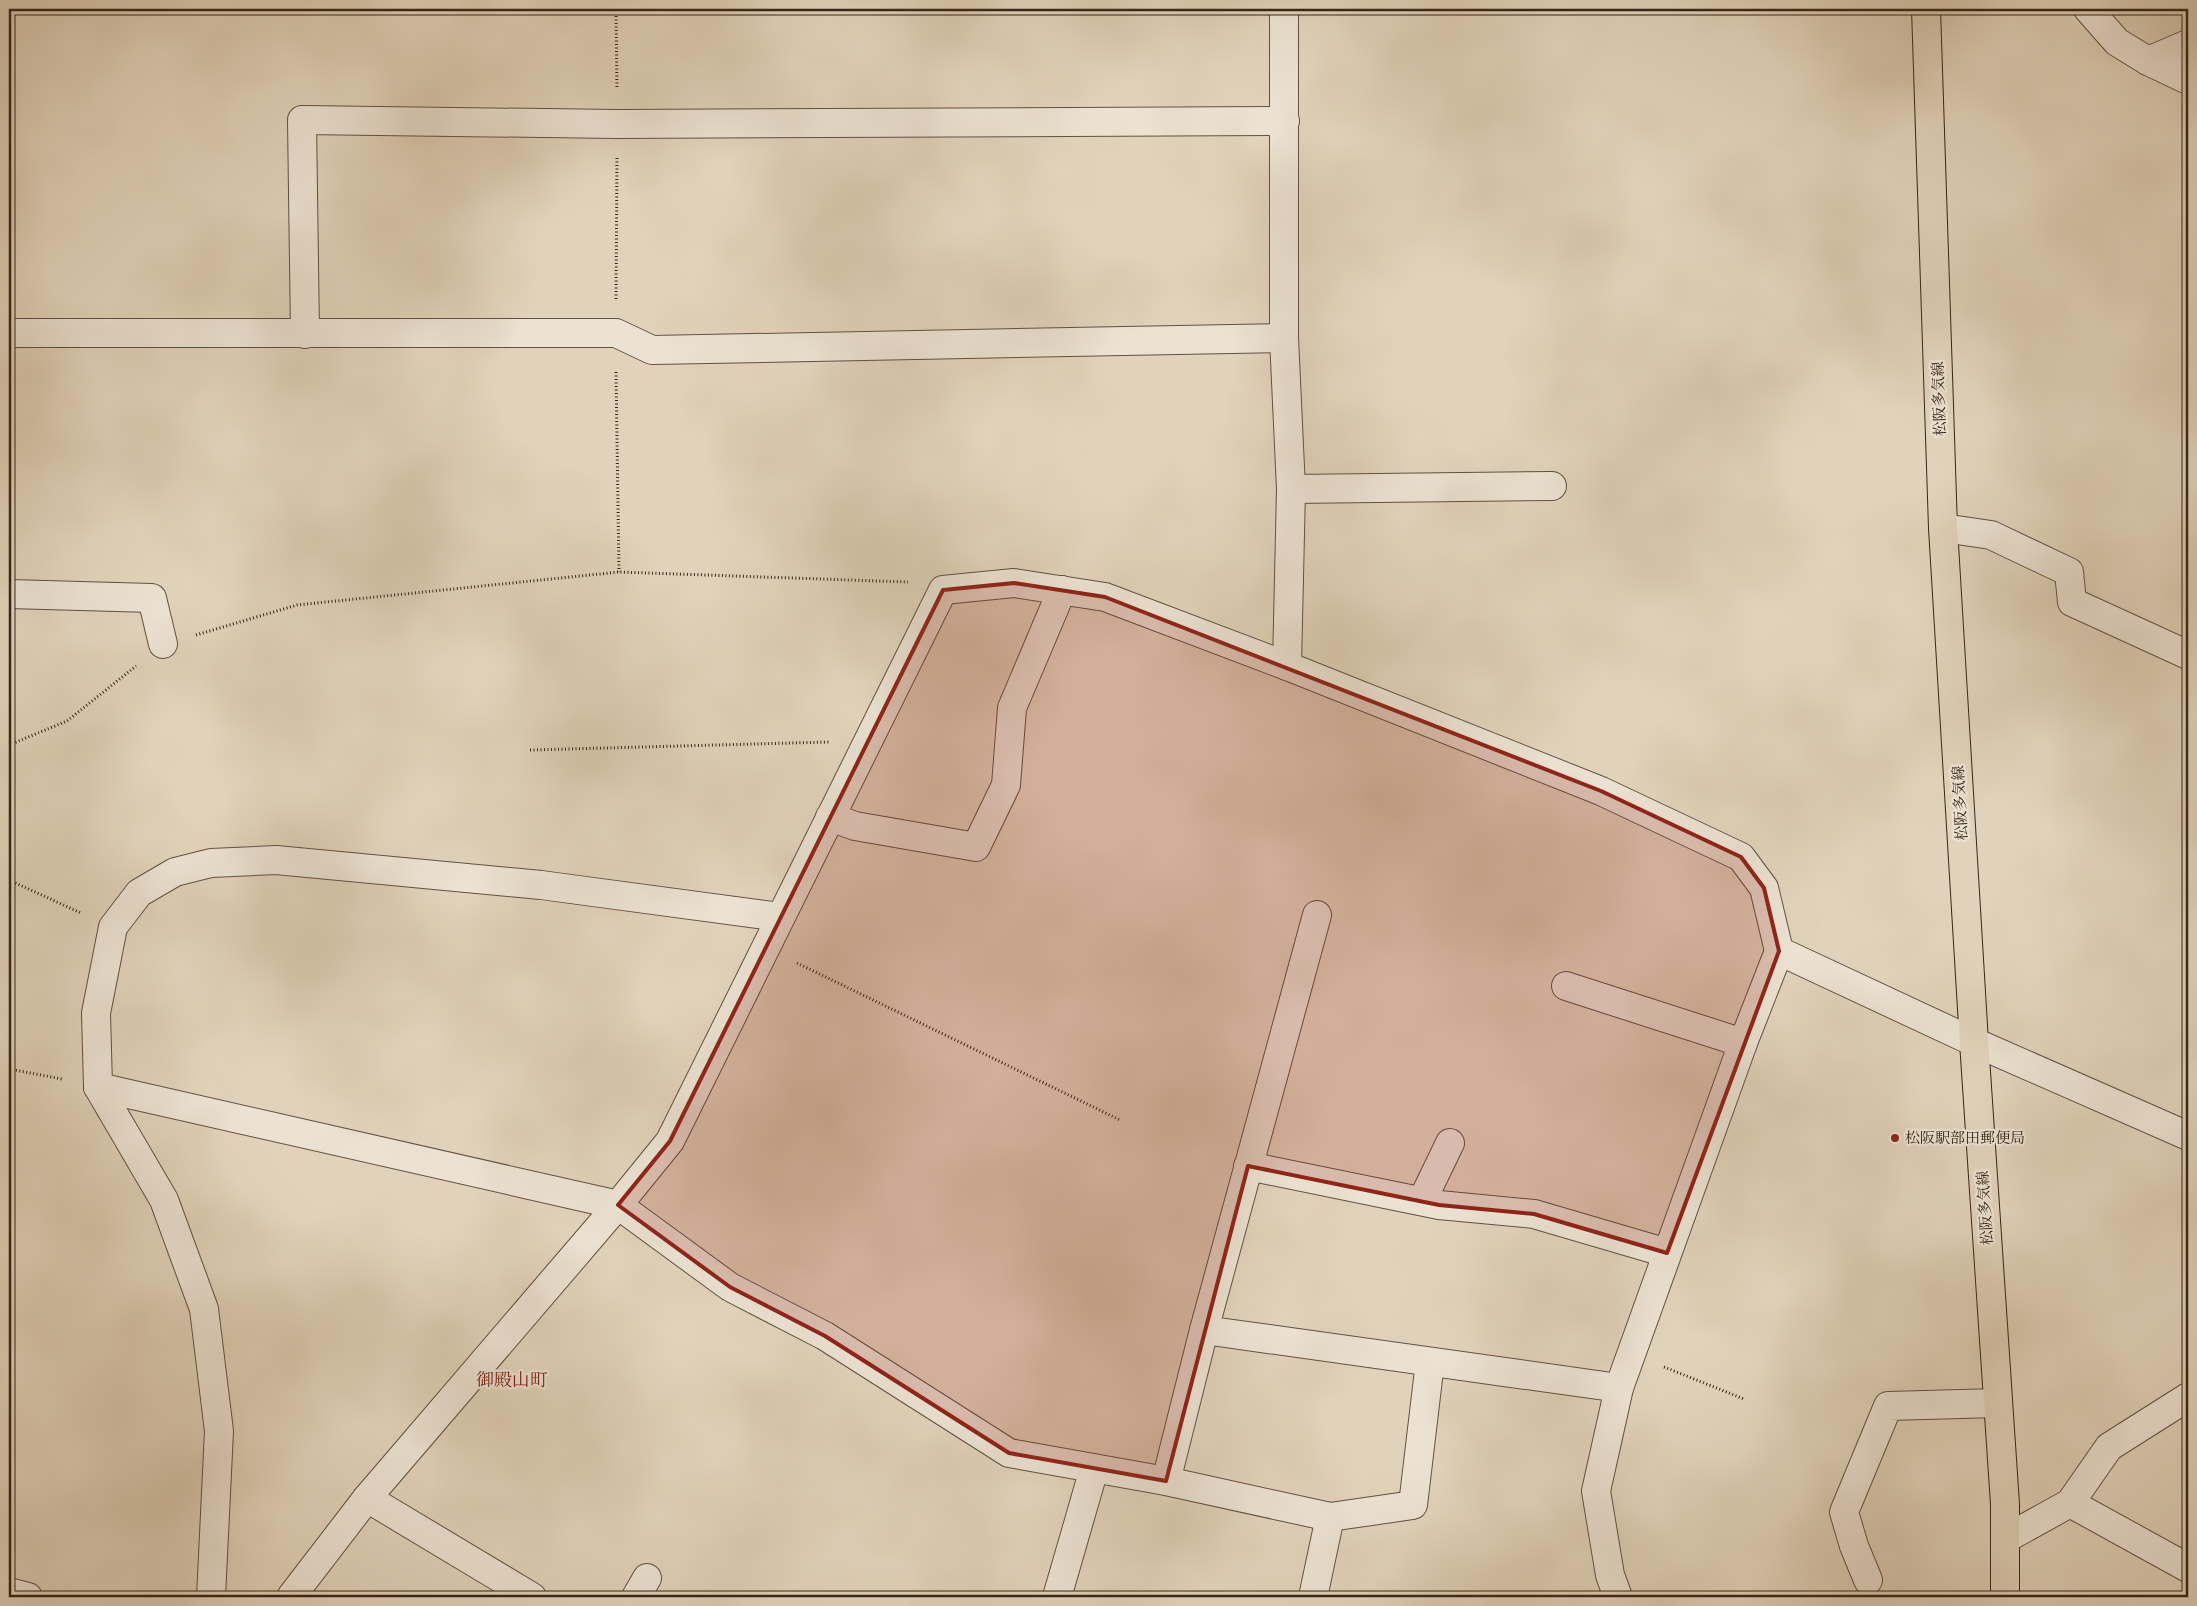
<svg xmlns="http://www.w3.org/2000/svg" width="2197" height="1606" font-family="Cardo,'Noto Serif JP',serif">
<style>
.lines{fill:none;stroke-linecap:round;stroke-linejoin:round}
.minor-casing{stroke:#615142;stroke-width:30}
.major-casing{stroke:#362619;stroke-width:30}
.path{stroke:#362619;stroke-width:3;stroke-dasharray:1 2.5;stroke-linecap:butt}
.minor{stroke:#ece2d3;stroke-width:28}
.major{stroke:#e1d3bb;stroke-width:28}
.marked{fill:#8f2418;fill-opacity:0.2;stroke:#8f2418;stroke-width:4;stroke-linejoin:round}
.poi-dot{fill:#8f2418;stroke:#ece2d3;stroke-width:2}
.labels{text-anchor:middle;stroke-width:4.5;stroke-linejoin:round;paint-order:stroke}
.street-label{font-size:15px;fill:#362619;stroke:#ece2d3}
.poi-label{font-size:15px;fill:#362619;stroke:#ece2d3;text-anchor:start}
.quarter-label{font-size:18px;fill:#7a1f14;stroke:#ece2d3}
</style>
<rect width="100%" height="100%" fill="#e1d3bb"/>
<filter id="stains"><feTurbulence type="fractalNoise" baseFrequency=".004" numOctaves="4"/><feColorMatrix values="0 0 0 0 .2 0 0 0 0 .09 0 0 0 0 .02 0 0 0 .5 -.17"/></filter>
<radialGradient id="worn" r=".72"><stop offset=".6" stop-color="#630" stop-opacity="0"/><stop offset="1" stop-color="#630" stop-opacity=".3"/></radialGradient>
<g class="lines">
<g class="minor-casing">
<g id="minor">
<polyline points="1284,9 1284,338 1291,489 1287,666"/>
<polyline points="2088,9 2117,42 2148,61 2188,80"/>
<polyline points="2148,61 2188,44"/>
<polyline points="9,333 616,333 652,350 1284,338"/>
<polyline points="305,334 302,120 617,124 1285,121"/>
<polyline points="1291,489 1552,486"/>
<polyline points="1943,528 1991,535 2069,572 2072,602 2188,655"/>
<polyline points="9,594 152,598 163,644"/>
<polyline points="830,817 855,826 976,847 1006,785 1012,708 1062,590"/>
<polyline points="1566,986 1743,1043"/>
<polyline points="98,1087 96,1013 113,927 139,893 175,872 211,863 276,860 541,885 780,917"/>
<polyline points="1248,1166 1439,1205 1534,1214 1667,1253"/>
<polyline points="1422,1201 1450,1143"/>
<polyline points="1204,1330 1619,1388 1596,1491 1610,1575 1618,1597"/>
<polyline points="1619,1388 1743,1043 1779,951"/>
<polyline points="1166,1481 1204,1330 1317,915"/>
<polyline points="367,1498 532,1597"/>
<polyline points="2070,1503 2188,1568"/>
<polyline points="2005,1539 2070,1503 2109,1447 2188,1397"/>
<polyline points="1868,1580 1854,1546 1844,1512 1888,1406 1998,1403"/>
<polyline points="9,1592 28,1597"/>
<polyline points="211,1597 219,1431 204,1309 164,1200 98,1087 618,1205 730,1287 825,1336 1009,1453 1166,1481 1330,1517 1413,1505 1430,1362"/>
<polyline points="291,1597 367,1498 618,1205 670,1141 943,590 1014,583 1105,597 1287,666 1601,791 1741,857 1764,888 1779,951 1974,1042 2188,1136"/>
<polyline points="636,1597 647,1578"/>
<polyline points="1057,1597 1094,1469"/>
<polyline points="1313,1597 1330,1517"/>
</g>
</g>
<g class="major-casing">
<polyline id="major" points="1926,9 1943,528 1974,1042 2005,1504 2005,1597"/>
</g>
<g class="path">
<polyline points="616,9 617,89"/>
<polyline points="616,299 617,157"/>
<polyline points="616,372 619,572"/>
<polyline points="196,635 297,605 619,572 908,582"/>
<polyline points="9,745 67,721 136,666"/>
<polyline points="530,750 829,742"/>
<polyline points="9,880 81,913"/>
<polyline points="797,963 1120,1120"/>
<polyline points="9,1069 62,1079"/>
<polyline points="1664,1367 1744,1399"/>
</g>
<use href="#minor" class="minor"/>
<use href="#major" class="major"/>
</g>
<path class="marked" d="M1014 583 1105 597 1601 791 1741 857 1764 888 1779 951 1667 1253 1534 1214 1439 1205 1248 1166 1166 1481 1009 1453 825 1336 730 1287 618 1205 670 1141 943 590Z"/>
<circle class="poi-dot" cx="1895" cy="1138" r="5"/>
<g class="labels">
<g class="street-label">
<text transform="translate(1939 399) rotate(-92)" y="5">松阪多気線</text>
<text transform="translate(1960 803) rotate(-93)" y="5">松阪多気線</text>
<text transform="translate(1985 1208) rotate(-94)" y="5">松阪多気線</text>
</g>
<g class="poi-label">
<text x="1905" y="1143">松阪駅部田郵便局</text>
</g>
<g class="quarter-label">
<text x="512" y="1386">御殿山町</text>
</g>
</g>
<rect width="2197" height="1606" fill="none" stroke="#e1d3bb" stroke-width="30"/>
<rect x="10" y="10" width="2177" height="1586" fill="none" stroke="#362619" stroke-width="2.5"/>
<rect x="15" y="15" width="2167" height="1576" fill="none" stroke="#362619"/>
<rect width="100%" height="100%" filter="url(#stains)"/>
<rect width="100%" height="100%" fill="url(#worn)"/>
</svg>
